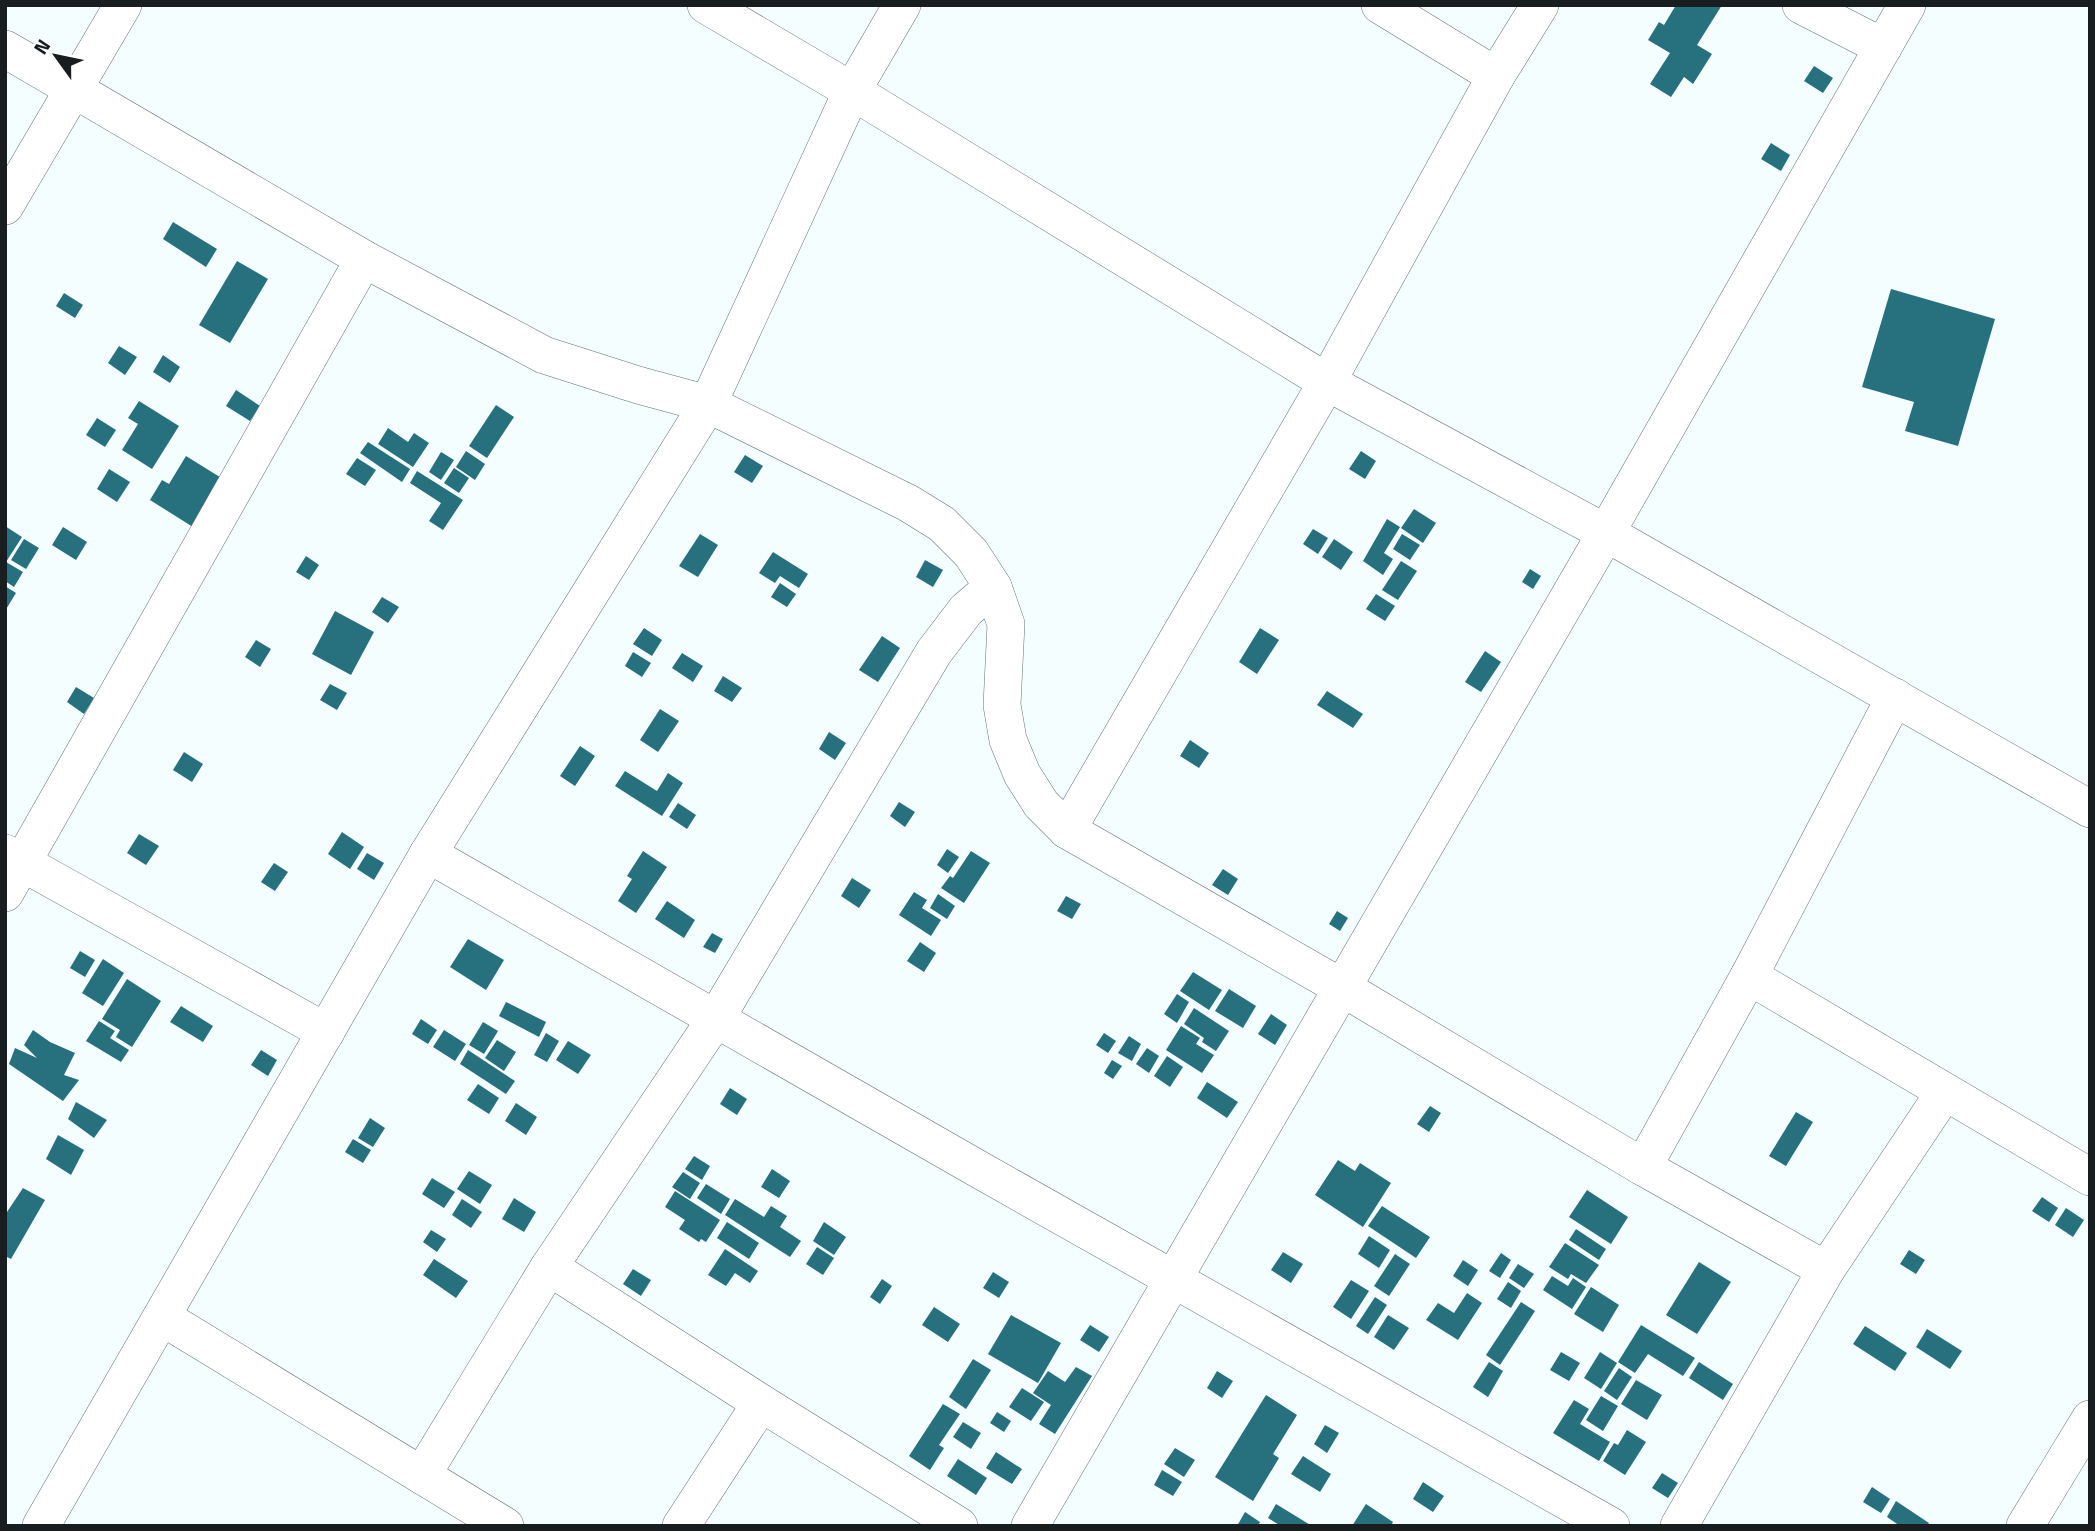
<svg xmlns="http://www.w3.org/2000/svg" width="2095" height="1531" font-family="'Titillium Web',sans-serif">
<style>
.building{fill:#27717e}
.lines{fill:none;stroke-linecap:round;stroke-linejoin:round}
.minor-casing{stroke:#657275;stroke-width:38}
.minor{stroke:#fff;stroke-width:37}
</style>
<rect width="100%" height="100%" fill="#f4fdff"/>
<g class="building">
<polygon points="1676,5 1722,5 1697,45 1712,54 1693,84 1684,77 1671,97 1650,84 1670,53 1648,40 1659,22 1664,25"/>
<polygon points="1814,66 1833,78 1823,93 1804,81"/>
<polygon points="1771,143 1790,155 1781,171 1761,159"/>
<polygon points="173,222 217,249 206,267 163,239"/>
<polygon points="237,261 268,279 230,343 199,325"/>
<polygon points="1891,289 1995,319 1958,446 1905,431 1914,402 1862,387"/>
<polygon points="64,293 83,305 75,318 56,306"/>
<polygon points="119,346 137,357 125,375 108,363"/>
<polygon points="163,355 180,367 170,383 153,372"/>
<polygon points="236,390 260,406 250,421 226,406"/>
<polygon points="139,401 179,426 152,469 122,450 138,424 128,418"/>
<polygon points="496,405 514,417 487,458 469,446"/>
<polygon points="97,418 116,430 105,447 86,435"/>
<polygon points="388,428 408,442 414,433 429,443 413,467 378,444"/>
<polygon points="368,442 410,469 402,482 360,453"/>
<polygon points="466,451 485,464 475,480 456,467"/>
<polygon points="1361,451 1376,461 1365,479 1349,469"/>
<polygon points="441,452 454,460 441,480 429,472"/>
<polygon points="745,455 763,466 752,483 734,472"/>
<polygon points="186,456 223,479 193,527 150,500 162,480 169,484"/>
<polygon points="357,458 376,470 365,486 346,474"/>
<polygon points="454,468 469,478 459,493 444,483"/>
<polygon points="109,469 130,482 117,502 97,489"/>
<polygon points="417,471 463,500 443,530 429,521 441,503 410,483"/>
<polygon points="1414,509 1436,523 1423,543 1401,528"/>
<polygon points="1387,519 1400,527 1384,553 1393,559 1383,575 1363,561"/>
<polygon points="5,526 22,537 6,562 23,572 14,587 5,581"/>
<polygon points="63,527 87,542 76,560 52,545"/>
<polygon points="1313,529 1328,538 1318,554 1303,544"/>
<polygon points="700,534 718,545 698,577 679,566"/>
<polygon points="1402,534 1420,545 1410,560 1393,549"/>
<polygon points="24,539 39,548 26,569 11,560"/>
<polygon points="1334,539 1353,552 1341,570 1322,557"/>
<polygon points="773,552 808,574 799,588 780,576 775,583 759,573"/>
<polygon points="306,556 319,565 309,580 296,572"/>
<polygon points="925,560 943,570 933,587 916,577"/>
<polygon points="1401,561 1417,571 1398,600 1382,590"/>
<polygon points="1530,569 1541,576 1533,589 1522,582"/>
<polygon points="780,583 796,594 787,607 771,597"/>
<polygon points="5,586 16,593 5,611"/>
<polygon points="1376,594 1395,606 1385,621 1366,609"/>
<polygon points="382,597 399,607 388,623 372,612"/>
<polygon points="335,611 374,632 351,675 312,654"/>
<polygon points="644,628 662,640 652,656 633,644"/>
<polygon points="1260,628 1279,640 1257,674 1239,662"/>
<polygon points="882,636 900,648 878,682 859,670"/>
<polygon points="256,640 271,649 260,667 245,657"/>
<polygon points="1485,651 1501,662 1481,692 1465,682"/>
<polygon points="633,652 651,663 642,677 625,666"/>
<polygon points="682,653 703,666 693,682 672,668"/>
<polygon points="723,676 742,688 732,702 714,691"/>
<polygon points="330,684 347,693 337,710 320,700"/>
<polygon points="76,687 94,698 84,714 67,702"/>
<polygon points="1327,691 1363,714 1353,728 1317,705"/>
<polygon points="660,709 679,721 658,752 640,740"/>
<polygon points="829,732 846,743 835,760 819,749"/>
<polygon points="1190,740 1209,753 1199,768 1180,756"/>
<polygon points="580,746 595,756 575,786 560,776"/>
<polygon points="184,752 203,764 192,782 173,770"/>
<polygon points="625,771 657,791 668,773 683,783 662,816 615,786"/>
<polygon points="899,802 915,812 905,827 890,816"/>
<polygon points="678,803 696,815 687,829 669,817"/>
<polygon points="342,832 364,847 350,869 328,854"/>
<polygon points="139,834 159,846 146,865 127,853"/>
<polygon points="947,849 959,857 948,873 937,865"/>
<polygon points="643,851 667,867 636,913 618,901 632,879 627,876"/>
<polygon points="971,851 990,863 964,903 941,888 950,876 953,878"/>
<polygon points="367,853 384,863 374,880 357,869"/>
<polygon points="274,863 288,872 275,891 261,882"/>
<polygon points="1223,869 1238,879 1228,895 1212,885"/>
<polygon points="852,878 871,890 859,908 841,896"/>
<polygon points="914,892 927,900 922,908 941,920 931,936 899,915"/>
<polygon points="938,894 955,906 947,919 930,908"/>
<polygon points="1066,896 1081,904 1072,919 1057,911"/>
<polygon points="667,901 695,920 684,938 655,919"/>
<polygon points="1337,911 1348,918 1340,931 1329,924"/>
<polygon points="712,933 723,939 715,953 703,947"/>
<polygon points="468,939 504,960 486,990 450,967"/>
<polygon points="920,942 936,953 924,972 907,961"/>
<polygon points="80,951 95,960 85,977 70,968"/>
<polygon points="103,959 124,973 103,1006 82,993"/>
<polygon points="1193,972 1222,990 1209,1010 1180,991"/>
<polygon points="127,979 161,1001 132,1047 116,1037 120,1030 102,1019"/>
<polygon points="1229,989 1256,1006 1243,1028 1215,1011"/>
<polygon points="1177,994 1189,1002 1177,1023 1164,1014"/>
<polygon points="506,1002 546,1022 539,1037 499,1016"/>
<polygon points="181,1006 213,1026 203,1042 170,1022"/>
<polygon points="1194,1008 1229,1031 1216,1051 1202,1042 1204,1038 1184,1024"/>
<polygon points="1271,1014 1287,1025 1275,1045 1258,1034"/>
<polygon points="421,1019 437,1030 428,1044 412,1034"/>
<polygon points="99,1021 115,1031 110,1038 129,1050 121,1062 86,1041"/>
<polygon points="483,1022 498,1031 484,1054 469,1045"/>
<polygon points="1181,1026 1200,1038 1196,1044 1214,1055 1202,1073 1166,1050"/>
<polygon points="33,1030 50,1042 75,1053 64,1075 79,1080 63,1101 9,1064 15,1048 37,1058 24,1045"/>
<polygon points="444,1030 466,1044 455,1061 433,1047"/>
<polygon points="546,1033 559,1041 547,1062 534,1055"/>
<polygon points="1104,1033 1116,1041 1108,1053 1096,1045"/>
<polygon points="1129,1036 1141,1044 1132,1061 1118,1053"/>
<polygon points="497,1040 516,1052 504,1071 485,1058"/>
<polygon points="568,1041 591,1055 578,1074 556,1060"/>
<polygon points="1147,1048 1159,1056 1149,1073 1136,1064"/>
<polygon points="261,1050 277,1060 268,1076 251,1065"/>
<polygon points="468,1050 515,1081 506,1094 460,1064"/>
<polygon points="1167,1056 1183,1067 1170,1087 1154,1076"/>
<polygon points="1112,1060 1122,1066 1113,1079 1104,1073"/>
<polygon points="1207,1082 1238,1102 1227,1118 1197,1098"/>
<polygon points="478,1084 499,1098 489,1114 467,1100"/>
<polygon points="730,1088 747,1099 737,1115 720,1104"/>
<polygon points="76,1102 107,1120 94,1138 68,1119"/>
<polygon points="516,1103 537,1117 526,1135 505,1121"/>
<polygon points="1430,1106 1441,1113 1429,1132 1417,1124"/>
<polygon points="1796,1112 1813,1122 1786,1166 1769,1156"/>
<polygon points="370,1118 385,1128 373,1147 358,1138"/>
<polygon points="58,1135 84,1150 71,1175 46,1159"/>
<polygon points="353,1139 371,1150 363,1163 345,1152"/>
<polygon points="694,1156 710,1166 702,1180 685,1169"/>
<polygon points="1338,1160 1355,1171 1360,1163 1391,1183 1363,1227 1315,1195"/>
<polygon points="772,1169 790,1181 779,1198 761,1187"/>
<polygon points="469,1171 492,1185 480,1204 457,1189"/>
<polygon points="683,1172 700,1183 690,1199 672,1187"/>
<polygon points="432,1178 455,1192 444,1208 422,1194"/>
<polygon points="706,1184 730,1199 721,1214 697,1198"/>
<polygon points="23,1188 45,1200 11,1259 5,1256 5,1215"/>
<polygon points="1587,1190 1628,1217 1611,1244 1569,1217"/>
<polygon points="675,1191 720,1220 706,1242 701,1239 699,1242 679,1229 685,1220 665,1207"/>
<polygon points="2042,1197 2058,1208 2049,1222 2032,1211"/>
<polygon points="514,1198 536,1212 524,1232 502,1219"/>
<polygon points="462,1199 482,1212 471,1228 452,1215"/>
<polygon points="735,1199 764,1217 771,1206 787,1216 780,1227 801,1241 790,1257 725,1215"/>
<polygon points="1382,1206 1430,1237 1416,1258 1368,1226"/>
<polygon points="2066,1208 2084,1220 2073,1237 2055,1225"/>
<polygon points="727,1222 759,1243 749,1259 717,1238"/>
<polygon points="824,1222 846,1237 834,1255 813,1241"/>
<polygon points="1576,1229 1606,1249 1599,1260 1569,1240"/>
<polygon points="431,1230 446,1239 437,1252 423,1242"/>
<polygon points="1369,1236 1390,1250 1379,1268 1358,1254"/>
<polygon points="1565,1243 1599,1265 1586,1283 1571,1274 1568,1279 1549,1267"/>
<polygon points="817,1247 834,1258 823,1275 806,1264"/>
<polygon points="725,1249 758,1271 750,1283 735,1273 726,1286 708,1275"/>
<polygon points="1909,1250 1925,1260 1916,1274 1900,1264"/>
<polygon points="1283,1252 1303,1264 1291,1283 1271,1270"/>
<polygon points="1501,1253 1511,1260 1500,1278 1489,1271"/>
<polygon points="1395,1254 1410,1264 1389,1296 1374,1286"/>
<polygon points="434,1259 468,1281 456,1298 423,1275"/>
<polygon points="1463,1260 1478,1270 1468,1286 1453,1276"/>
<polygon points="1699,1262 1731,1282 1697,1334 1666,1315"/>
<polygon points="1518,1264 1534,1274 1524,1288 1509,1278"/>
<polygon points="633,1269 651,1280 641,1296 623,1284"/>
<polygon points="993,1272 1009,1282 999,1298 983,1288"/>
<polygon points="1552,1276 1568,1286 1573,1278 1586,1287 1572,1309 1543,1290"/>
<polygon points="882,1279 892,1286 880,1304 870,1297"/>
<polygon points="1351,1280 1369,1291 1351,1319 1333,1307"/>
<polygon points="1508,1282 1521,1291 1511,1308 1497,1299"/>
<polygon points="1591,1287 1619,1305 1603,1332 1574,1314"/>
<polygon points="1467,1293 1482,1303 1458,1340 1426,1320 1438,1303 1454,1313"/>
<polygon points="1375,1297 1387,1305 1368,1334 1356,1326"/>
<polygon points="1521,1302 1535,1311 1500,1365 1486,1355"/>
<polygon points="934,1307 960,1324 948,1342 922,1325"/>
<polygon points="1011,1315 1061,1343 1038,1383 988,1354"/>
<polygon points="1388,1315 1409,1328 1394,1350 1374,1337"/>
<polygon points="1090,1325 1109,1337 1099,1352 1080,1340"/>
<polygon points="1641,1325 1695,1358 1683,1376 1648,1354 1635,1373 1618,1362"/>
<polygon points="1865,1326 1907,1353 1895,1371 1853,1344"/>
<polygon points="1927,1329 1962,1351 1950,1369 1916,1347"/>
<polygon points="1561,1352 1580,1363 1569,1381 1550,1370"/>
<polygon points="1600,1352 1617,1363 1601,1389 1584,1378"/>
<polygon points="973,1359 991,1370 966,1409 949,1397"/>
<polygon points="1489,1362 1503,1371 1488,1397 1473,1387"/>
<polygon points="1699,1362 1733,1384 1723,1400 1689,1378"/>
<polygon points="1076,1367 1092,1376 1055,1434 1039,1424 1051,1405 1033,1393 1048,1371 1065,1382"/>
<polygon points="1619,1368 1632,1377 1617,1400 1604,1391"/>
<polygon points="1217,1371 1233,1381 1222,1398 1207,1388"/>
<polygon points="1636,1380 1662,1395 1647,1420 1621,1404"/>
<polygon points="1022,1388 1044,1402 1031,1421 1009,1407"/>
<polygon points="1266,1395 1297,1415 1273,1454 1279,1458 1253,1501 1215,1477"/>
<polygon points="1601,1396 1618,1406 1603,1431 1586,1420"/>
<polygon points="1574,1400 1589,1409 1580,1424 1610,1442 1599,1461 1553,1433"/>
<polygon points="943,1404 960,1414 939,1445 944,1448 930,1470 909,1456"/>
<polygon points="997,1412 1011,1421 1004,1432 990,1423"/>
<polygon points="963,1422 981,1433 971,1449 953,1437"/>
<polygon points="1325,1425 1339,1433 1327,1453 1314,1444"/>
<polygon points="1627,1430 1646,1442 1625,1475 1603,1461 1614,1443 1618,1445"/>
<polygon points="1175,1448 1195,1460 1184,1477 1164,1464"/>
<polygon points="996,1452 1022,1469 1012,1484 986,1468"/>
<polygon points="1303,1456 1331,1474 1320,1492 1291,1474"/>
<polygon points="958,1459 987,1478 976,1495 947,1476"/>
<polygon points="1162,1470 1182,1482 1173,1496 1154,1485"/>
<polygon points="1662,1473 1678,1483 1668,1498 1652,1488"/>
<polygon points="1423,1482 1444,1496 1433,1512 1413,1499"/>
<polygon points="1872,1487 1890,1499 1881,1513 1863,1502"/>
<polygon points="1896,1501 1929,1523 1927,1526 1900,1526 1887,1517"/>
<polygon points="1276,1504 1312,1526 1281,1526 1268,1518"/>
<polygon points="1366,1504 1393,1522 1391,1526 1352,1526"/>
<polygon points="1245,1512 1260,1522 1258,1526 1237,1526"/>
</g>
<g class="lines">
<g class="minor-casing">
<g id="minor">
<polyline points="706,5 852,91 1327,382 1606,533 2090,809"/>
<polyline points="1380,5 1496,76"/>
<polyline points="1801,5 1883,47"/>
<polyline points="5,49 364,259 544,355 638,385 708,404 908,503 942,524 971,553 993,587 1006,624 1002,705 1008,740 1022,774 1041,804 1067,830 1341,987 1643,1167 1826,1270"/>
<polyline points="5,206 123,5"/>
<polyline points="1067,830 1327,382 1496,76 1540,5"/>
<polyline points="5,853 326,1032"/>
<path d="M428 854C821 1081 1215 1304 1611 1526"/>
<polyline points="5,893 364,259"/>
<polyline points="1749,976 2090,1177"/>
<polyline points="1643,1167 1749,976 1895,697"/>
<polyline points="549,1267 761,1403 959,1526"/>
<polyline points="162,1317 505,1526"/>
<polyline points="422,1475 549,1267 715,1020 934,652 966,610 993,587"/>
<polyline points="41,1526 428,854 708,404 852,91 902,5"/>
<polyline points="681,1526 761,1403"/>
<polyline points="1030,1526 1606,533 1907,5"/>
<polyline points="1679,1526 1826,1270 1944,1093"/>
<polyline points="2025,1526 2090,1419"/>
</g>
</g>
<use href="#minor" class="minor"/>
</g>
<rect width="2095" height="1531" fill="none" stroke="#181e1f" stroke-width="14"/>
<g transform="translate(56 56) rotate(303)" stroke="#ffffff" stroke-width="5" paint-order="stroke">
<path d="M0-5L12 26L0 18L-12 26Z" fill="#181e1f"/>
<text y="-10" font-size="19" font-weight="bold" text-anchor="middle" fill="#181e1f">N</text>
</g>
</svg>
